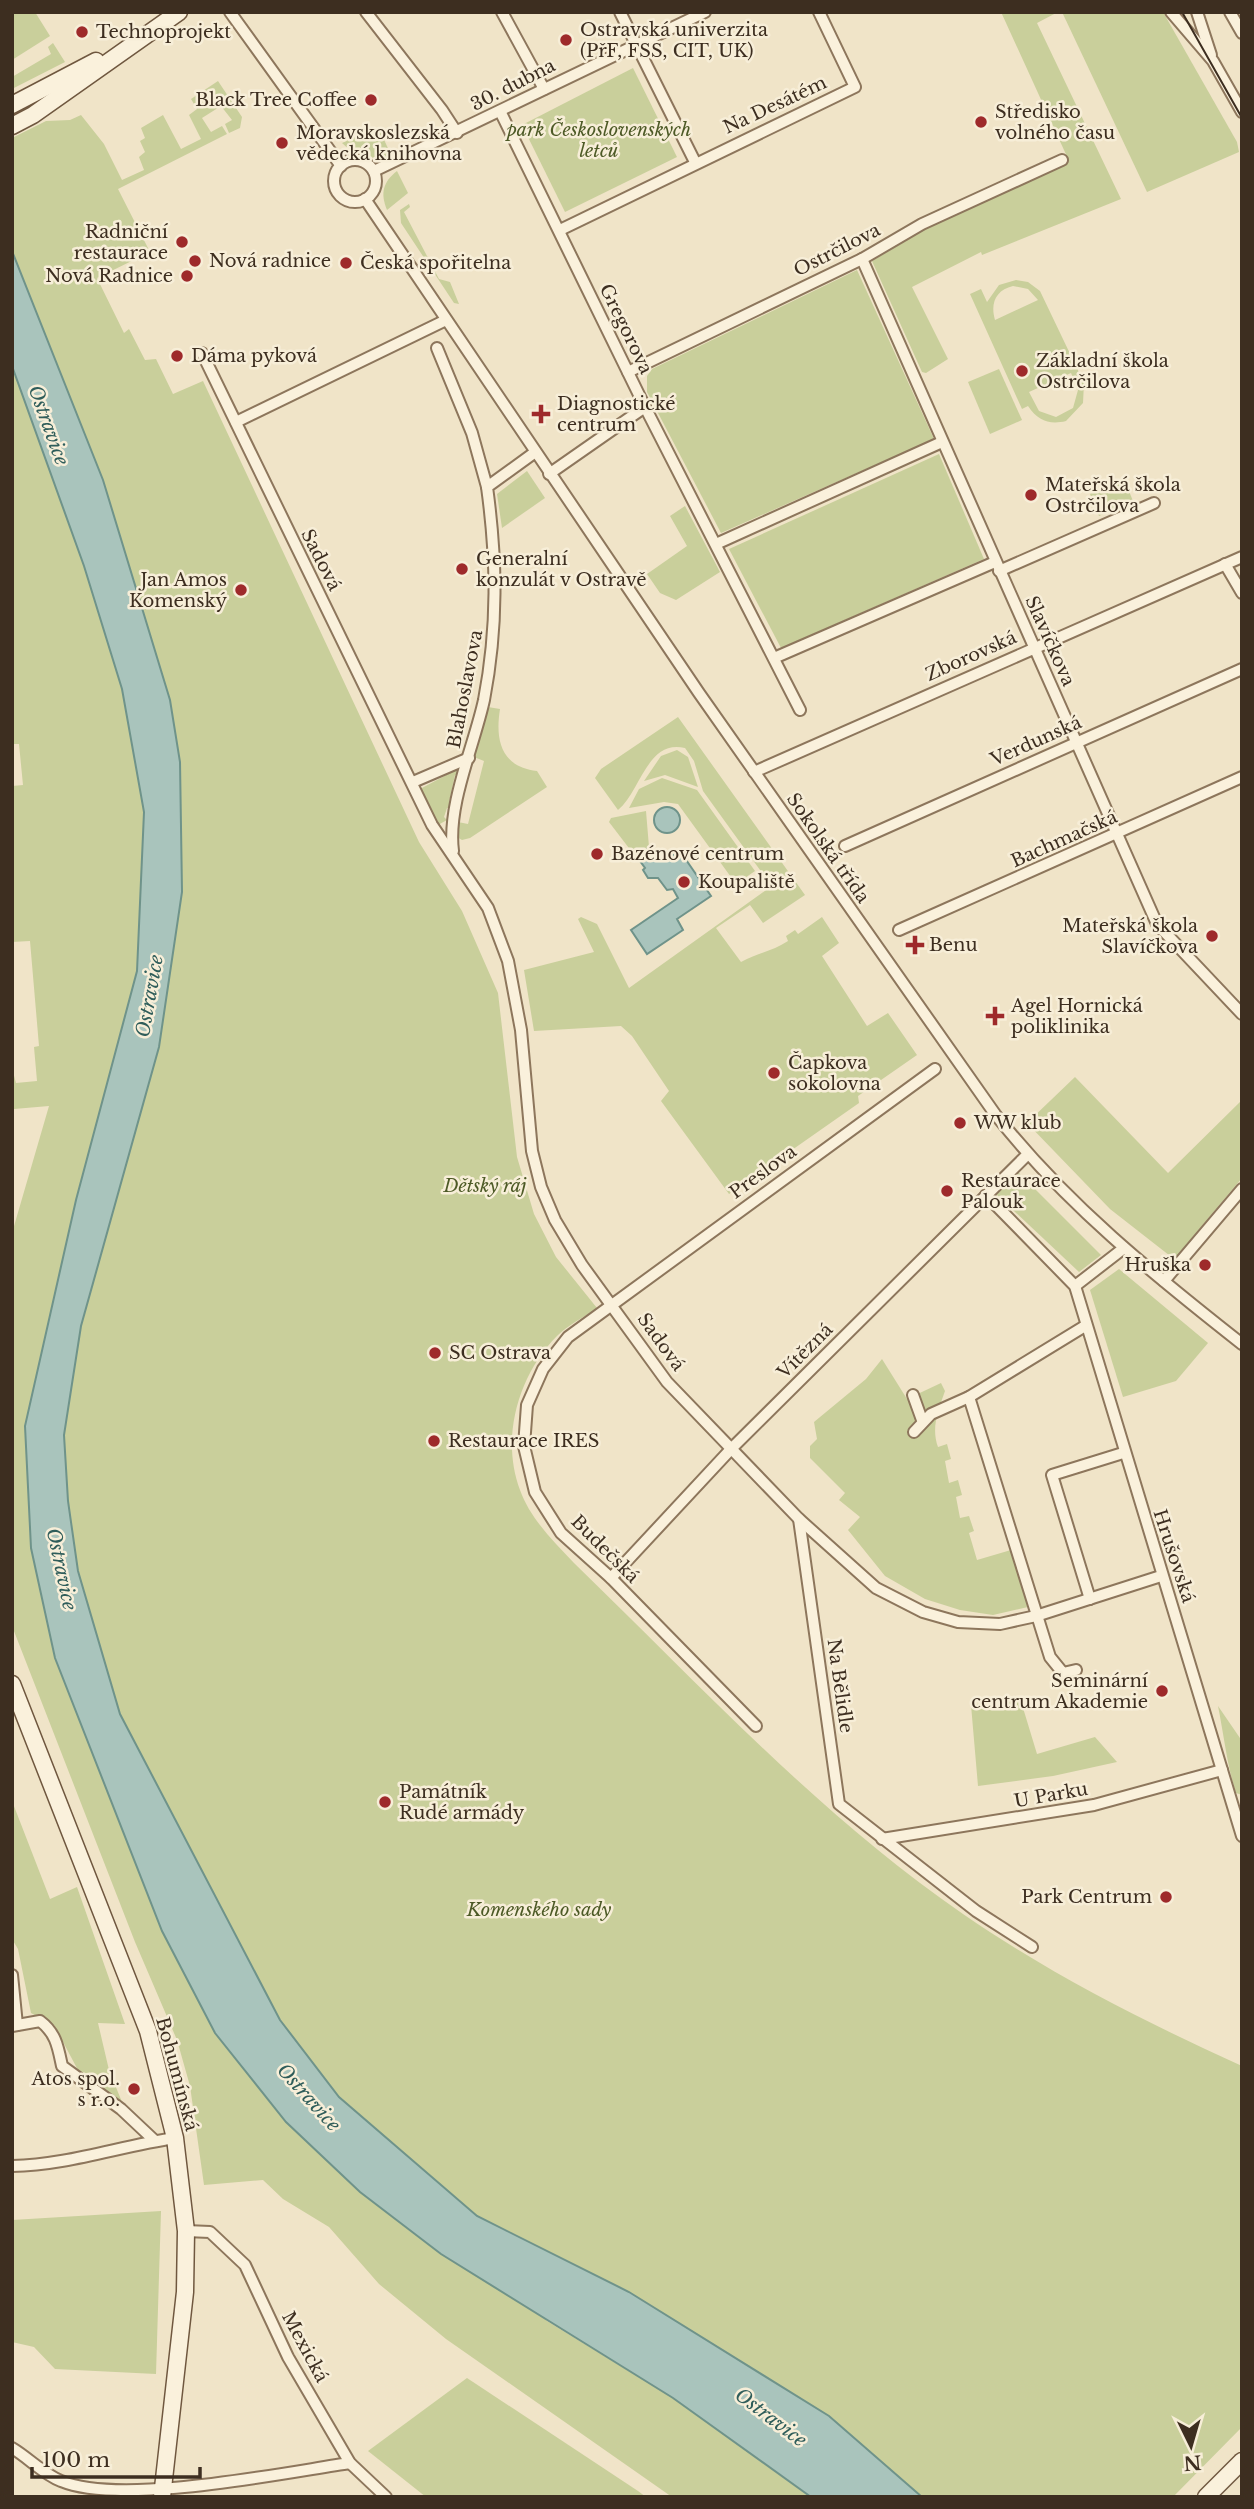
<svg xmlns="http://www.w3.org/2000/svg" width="1254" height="2509" font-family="'Libre Baskerville',serif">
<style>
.green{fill:#c9cf9b;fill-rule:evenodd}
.water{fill:#a9c4bc;stroke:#6f938a;stroke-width:2}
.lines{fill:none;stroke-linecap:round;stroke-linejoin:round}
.street-casing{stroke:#8d765c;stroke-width:14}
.secondary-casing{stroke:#6f573f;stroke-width:19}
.street{stroke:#faf1dc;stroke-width:10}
.secondary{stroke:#faf1dc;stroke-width:16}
.tram{stroke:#3d2e20;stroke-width:2}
.poi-dot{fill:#9e2a2b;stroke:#f7eed8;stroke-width:2.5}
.labels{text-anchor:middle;stroke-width:5;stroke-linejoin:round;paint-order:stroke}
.poi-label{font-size:18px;fill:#3d2e20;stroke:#f7eed8;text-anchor:start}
.street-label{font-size:18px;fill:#3d2e20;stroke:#f7eed8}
.park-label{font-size:18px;font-style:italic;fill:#4d5a26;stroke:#f7eed8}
.water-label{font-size:19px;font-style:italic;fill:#2f5d5a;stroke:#f7eed8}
</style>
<rect width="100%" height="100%" fill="#f0e4c8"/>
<g class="green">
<polygon points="12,12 35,12 50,36 12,60"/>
<polygon points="1001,12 1058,12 1037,23 1121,199 982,255 981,252 912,287 948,359 926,373 922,372 872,261 936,223 1069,161"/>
<polygon points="1062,12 1163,12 1237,142 1239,152 1147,192"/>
<polygon points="53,43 65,62 12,89 12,77 51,54 48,47"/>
<polygon points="633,68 677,157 565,212 522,125"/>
<path d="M218 81 242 117 240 128 229 133 225 124 232 120 221 106 202 118 211 132 222 126 227 134 118 189 150 252 97 278 124 333 129 329 145 360 156 359 173 394 203 381 419 842 462 911 498 993 517 1157 534 1214 556 1257 597 1308C584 1317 568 1325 557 1336 519 1374 500 1437 520 1490 530 1518 553 1541 574 1563 699 1684 818 1814 963 1914 1050 1974 1145 2022 1242 2066V2427L1173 2497H922L829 2416 629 2292 477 2216 339 2097 280 2020 120 1714 78 1571 68 1501 64 1435 81 1326 159 1047 182 892 180 762 170 700 103 480 12 251V138L46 121 70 120 81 115 104 144 122 180 144 170 139 157 145 152 140 141 145 138 141 128 163 115 181 149 201 139 189 115 197 109 191 99Z"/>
<path d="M375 128 380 131 392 157C375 161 355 156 342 143Z"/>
<path d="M397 171 408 193 387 210C380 193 383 182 397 171Z"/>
<polygon points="409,204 410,207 404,212 439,279 450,282 459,304 454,303 401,223 400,210"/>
<polygon points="857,270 934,439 721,533 647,392 647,376 652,369"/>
<path d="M1016 280 1028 282 1040 291 1084 383 1083 403 1066 421C1050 425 1038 421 1028 406L1022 409 970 294 981 289 987 302 999 285ZM1013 286 1028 289 1038 300 995 320C990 303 996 290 1013 286ZM1071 373 1078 390 1073 408 1056 417 1039 411 1029 392Z"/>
<polygon points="12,366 84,566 122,689 144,812 137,971 76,1200 25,1426 55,1658 162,1931 547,2321 673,2398 811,2497 672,2497 446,2339 379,2284 329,2227 283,2199 263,2180 204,2185 190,2086 177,2040 135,1942 12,1626 12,1233 49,1106 14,1109 12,1068 16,1083 37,1081 34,1047 39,1046 30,941 12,942 12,786 23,785 19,744 12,744"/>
<polygon points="999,369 1022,420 990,434 968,382"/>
<polygon points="939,454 984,559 781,648 729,549"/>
<polygon points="527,471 545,498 502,528 497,494"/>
<polygon points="1124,479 1133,501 1099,516 1090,494"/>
<polygon points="685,506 720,572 676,600 660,593 647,574 687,546 670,516"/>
<path d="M488 707 500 709C495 740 501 767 537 771L547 787 470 838 462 840 457 837 458 822 468 824 484 761 474 757Z"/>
<path d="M678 717 805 895 763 923 750 905 716 928 741 962C758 953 773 951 788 941L786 936 795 930 798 934 822 917 839 943 822 956 867 1026 888 1013 917 1055 858 1096 859 1103 729 1194 661 1101 669 1091 632 1036 621 1026 534 1031 524 970 594 952 578 919 581 917 597 924 629 988 769 888 760 870 703 791 694 761 685 748C647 739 641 791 618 810L595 778 601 769Z"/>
<polygon points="677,750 688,757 698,787 665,775 644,781 661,756"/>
<polygon points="454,771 458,770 460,774 455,775 449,802 451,808 447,808 444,817 447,820 438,825 420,789"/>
<polygon points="662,778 697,790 755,871 736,884 678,804 664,802 629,808 639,789"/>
<polygon points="646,811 649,847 635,856 609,822 611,818"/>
<polygon points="1075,1077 1168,1173 1242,1100 1242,1178 1174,1259 1110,1209 1027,1123"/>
<polygon points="1018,1172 1101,1255 1079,1272 996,1194"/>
<polygon points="1119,1269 1208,1343 1176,1381 1123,1397 1090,1290"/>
<path d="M882 1359 907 1399 941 1383 945 1391C938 1411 931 1428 938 1447L947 1444 951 1459 945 1461 949 1483 958 1480 962 1495 956 1497 960 1518 969 1516 974 1531 969 1533 977 1560 1011 1550 1028 1607 993 1615 960 1610 925 1599 885 1576 848 1530 860 1517 839 1500 845 1493 810 1458V1446L817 1439 814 1422 866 1379Z"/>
<polygon points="1020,1698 1037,1754 1095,1737 1117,1762 1053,1776 978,1786 971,1705"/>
<path d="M1218 1706 1242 1741V1795L1236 1793C1227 1765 1224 1736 1218 1706Z"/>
<polygon points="12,1801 50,1899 77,1887 125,2024 98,2023 109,2070 124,2107 79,2072 54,2025 31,2013 18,1949 12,1939"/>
<polygon points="161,2211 156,2374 55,2369 34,2347 12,2342 12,2220"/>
<polygon points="467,2378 638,2491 646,2497 426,2497 368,2451"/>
</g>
<g class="water">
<polygon points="12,251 103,480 170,700 180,762 182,892 159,1047 81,1326 64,1435 68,1501 78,1571 120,1714 280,2020 339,2097 477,2216 629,2292 829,2416 922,2497 811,2497 673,2398 441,2254 360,2192 286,2122 215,2033 162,1931 55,1658 31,1548 25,1426 76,1200 137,971 144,812 122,689 84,566 12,366"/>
<circle cx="667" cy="820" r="13"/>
<polygon points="649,848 654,856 682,854 711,896 677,919 683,930 647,954 631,930 678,898 673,889 667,890 658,878 648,878 643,870 645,868 637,857"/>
</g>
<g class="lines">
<g class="street-casing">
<g id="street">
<polyline points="230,12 341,166"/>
<polyline points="366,12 442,110 457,133"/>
<polyline points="502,12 544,89"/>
<polyline points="620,12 695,162"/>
<polyline points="1171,12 1213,61 1242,112"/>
<polyline points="1197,12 1211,55"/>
<polyline points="1230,12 1242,33"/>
<polyline points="500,111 645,407 800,710"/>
<circle cx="355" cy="181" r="21"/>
<polyline points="374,171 705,12"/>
<path d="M365 199 699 693 995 1114C1066 1204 1153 1274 1242 1344"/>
<polyline points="560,230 855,87 819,12"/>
<polyline points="862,259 1157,924 1242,1014"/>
<polyline points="437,348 472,433 487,487"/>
<polyline points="202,353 432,825 488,908 508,961 521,1030 532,1151 541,1187 555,1220 582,1265 667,1382 799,1519 876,1588 923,1612 958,1622 1000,1624 1036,1616 1161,1576"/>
<polyline points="628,372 862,259 922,224 1062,160"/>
<polyline points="236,422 444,321"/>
<polyline points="549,474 645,407"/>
<polyline points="716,544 942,442"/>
<polyline points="1225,564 1242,593"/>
<polyline points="999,571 1154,503"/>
<polyline points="774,658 995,562"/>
<polyline points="754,772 1242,557"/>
<polyline points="413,782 469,758"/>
<polyline points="845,846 1242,669"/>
<path d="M453 851C447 805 474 746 484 700 498 627 497 560 487 487L534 453"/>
<polyline points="899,930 1242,777"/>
<polyline points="986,1195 1075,1286 1242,1836"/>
<polyline points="1164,1281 1242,1189"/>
<polyline points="1075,1286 1124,1248"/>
<polyline points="913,1395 922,1420"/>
<polyline points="969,1397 1050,1657 1063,1673 1076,1670"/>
<polyline points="914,1432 931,1414 969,1397 1085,1326"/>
<polyline points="799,1519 839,1804 976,1911 1032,1947"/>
<polyline points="611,1578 732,1448 1028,1154"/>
<polyline points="1090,1599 1052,1475 1123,1453"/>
<polyline points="756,1726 611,1578 561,1533 535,1492 524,1446 527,1405 543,1369 568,1337 935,1069"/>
<polyline points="882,1839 1094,1805 1222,1770"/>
<polyline points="12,1975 17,2025"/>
<path d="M12 2026 40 2021C56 2033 58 2047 62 2066L121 2109 155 2141"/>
<path d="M12 2166C68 2165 120 2146 175 2138"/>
<polyline points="186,2231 210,2232 245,2265 288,2357 350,2463 386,2497"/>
<path d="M12 2448C29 2458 43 2474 61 2481 121 2506 282 2473 350 2463"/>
</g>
</g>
<g class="secondary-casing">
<g id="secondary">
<polyline points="12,105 96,61"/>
<polyline points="12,126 33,115 179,12"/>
<polyline points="12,1684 148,2031 175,2138 186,2231 185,2292 162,2497"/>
<polyline points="1206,2497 1242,2461"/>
</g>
</g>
<use href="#street" class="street"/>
<use href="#secondary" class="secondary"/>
<polyline class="tram" points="1182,12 1242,118"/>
</g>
<g class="poi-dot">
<circle cx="82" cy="32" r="7"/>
<circle cx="566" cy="40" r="7"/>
<circle cx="371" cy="100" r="7"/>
<circle cx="981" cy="122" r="7"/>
<circle cx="282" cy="143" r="7"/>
<circle cx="182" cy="242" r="7"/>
<circle cx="195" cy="261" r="7"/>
<circle cx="346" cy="263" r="7"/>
<circle cx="187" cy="276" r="7"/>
<circle cx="177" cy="356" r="7"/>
<circle cx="1022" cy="371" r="7"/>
<path d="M537.5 403.5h7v7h7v7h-7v7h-7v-7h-7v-7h7z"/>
<circle cx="1031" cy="495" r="7"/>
<circle cx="462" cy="569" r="7"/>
<circle cx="241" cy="590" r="7"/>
<circle cx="597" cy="854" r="7"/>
<circle cx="684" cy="882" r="7"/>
<circle cx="1212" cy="936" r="7"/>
<path d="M911.5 934.5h7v7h7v7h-7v7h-7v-7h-7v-7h7z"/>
<path d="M991.5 1005.5h7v7h7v7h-7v7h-7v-7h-7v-7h7z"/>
<circle cx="774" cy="1073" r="7"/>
<circle cx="960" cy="1123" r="7"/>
<circle cx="947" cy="1191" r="7"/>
<circle cx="1205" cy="1265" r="7"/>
<circle cx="435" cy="1353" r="7"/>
<circle cx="434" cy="1441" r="7"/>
<circle cx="1162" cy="1691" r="7"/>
<circle cx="385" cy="1802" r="7"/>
<circle cx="1166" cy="1897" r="7"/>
<circle cx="134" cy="2089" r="7"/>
</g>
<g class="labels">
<g class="poi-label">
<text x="580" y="36">Ostravská univerzita<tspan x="580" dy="21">(PřF, FSS, CIT, UK)</tspan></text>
<text x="96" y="38">Technoprojekt</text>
<text x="357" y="106" text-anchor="end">Black Tree Coffee</text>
<text x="995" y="118">Středisko<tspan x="995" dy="21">volného času</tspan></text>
<text x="296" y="139">Moravskoslezská<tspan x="296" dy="21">vědecká knihovna</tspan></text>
<text x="168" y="238" text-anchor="end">Radniční<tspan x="168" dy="21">restaurace</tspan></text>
<text x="209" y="267">Nová radnice</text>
<text x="360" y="269">Česká spořitelna</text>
<text x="173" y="282" text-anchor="end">Nová Radnice</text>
<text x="191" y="362">Dáma pyková</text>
<text x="1036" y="367">Základní škola<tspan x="1036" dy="21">Ostrčilova</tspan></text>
<text x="557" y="410">Diagnostické<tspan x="557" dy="21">centrum</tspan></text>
<text x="1045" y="491">Mateřská škola<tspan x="1045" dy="21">Ostrčilova</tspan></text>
<text x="476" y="565">Generalní<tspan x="476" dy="21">konzulát v Ostravě</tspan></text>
<text x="227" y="586" text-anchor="end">Jan Amos<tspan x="227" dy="21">Komenský</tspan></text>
<text x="611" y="860">Bazénové centrum</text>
<text x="698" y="888">Koupaliště</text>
<text x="1198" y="932" text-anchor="end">Mateřská škola<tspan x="1198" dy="21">Slavíčkova</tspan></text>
<text x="929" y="951">Benu</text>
<text x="1011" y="1012">Agel Hornická<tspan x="1011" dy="21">poliklinika</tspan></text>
<text x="788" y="1069">Čapkova<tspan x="788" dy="21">sokolovna</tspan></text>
<text x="974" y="1129">WW klub</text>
<text x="961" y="1187">Restaurace<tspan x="961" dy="21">Palouk</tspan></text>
<text x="1191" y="1271" text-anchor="end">Hruška</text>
<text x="449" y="1359">SC Ostrava</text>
<text x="448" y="1447">Restaurace IRES</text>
<text x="1148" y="1687" text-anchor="end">Seminární<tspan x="1148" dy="21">centrum Akademie</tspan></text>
<text x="399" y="1798">Památník<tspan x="399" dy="21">Rudé armády</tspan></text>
<text x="1152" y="1903" text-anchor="end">Park Centrum</text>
<text x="120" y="2085" text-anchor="end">Atos spol.<tspan x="120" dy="21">s r.o.</tspan></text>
</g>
<g class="street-label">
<text transform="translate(513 85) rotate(-27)" y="6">30. dubna</text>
<text transform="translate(775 105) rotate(-25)" y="6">Na Desátém</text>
<text transform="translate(837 250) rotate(-27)" y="6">Ostrčilova</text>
<text transform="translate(626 329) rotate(64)" y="6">Gregorova</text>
<text transform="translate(321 560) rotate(63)" y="6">Sadová</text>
<text transform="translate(1050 641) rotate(66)" y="6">Slavíčkova</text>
<text transform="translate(971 656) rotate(-24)" y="6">Zborovská</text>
<text transform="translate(465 689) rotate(-79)" y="6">Blahoslavova</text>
<text transform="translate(1036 741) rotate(-24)" y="6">Verdunská</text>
<text transform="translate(1064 839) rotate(-24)" y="6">Bachmačská</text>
<text transform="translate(828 848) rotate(55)" y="6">Sokolská třída</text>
<text transform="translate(763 1172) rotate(-36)" y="6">Preslova</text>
<text transform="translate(661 1342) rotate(54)" y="6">Sadová</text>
<text transform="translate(805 1351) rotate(-45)" y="6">Vítězná</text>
<text transform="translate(605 1549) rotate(45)" y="6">Budečská</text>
<text transform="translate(1174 1556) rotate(72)" y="6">Hrušovská</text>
<text transform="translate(840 1686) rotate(82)" y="6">Na Bělidle</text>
<text transform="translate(1051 1795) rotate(-10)" y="6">U Parku</text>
<text transform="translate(177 2074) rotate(75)" y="6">Bohumínská</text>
<text transform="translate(305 2347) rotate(62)" y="6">Mexická</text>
</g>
<g class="park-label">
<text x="599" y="136">park Československých<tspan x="599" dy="21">letců</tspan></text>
<text x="485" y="1192">Dětský ráj</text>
<text x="539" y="1916">Komenského sady</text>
</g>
<g class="water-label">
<text transform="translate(49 425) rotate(70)" y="7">Ostravice</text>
<text transform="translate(149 996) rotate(-80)" y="7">Ostravice</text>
<text transform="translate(62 1569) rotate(78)" y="7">Ostravice</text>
<text transform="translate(309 2097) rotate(48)" y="7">Ostravice</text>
<text transform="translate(771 2417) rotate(37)" y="7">Ostravice</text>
</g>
</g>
<rect width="1254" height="2509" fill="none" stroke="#3d2e20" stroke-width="28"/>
<g transform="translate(1191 2446) rotate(175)" stroke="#f7eed8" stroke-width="5" paint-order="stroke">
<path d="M0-5L12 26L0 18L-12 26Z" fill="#3d2e20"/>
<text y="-10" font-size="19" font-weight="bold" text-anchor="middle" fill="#3d2e20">N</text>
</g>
<path d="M32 2467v10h168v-10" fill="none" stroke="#3d2e20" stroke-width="3.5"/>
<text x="42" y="2467" font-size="21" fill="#3d2e20" stroke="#f7eed8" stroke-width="5" paint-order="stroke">100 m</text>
</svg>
